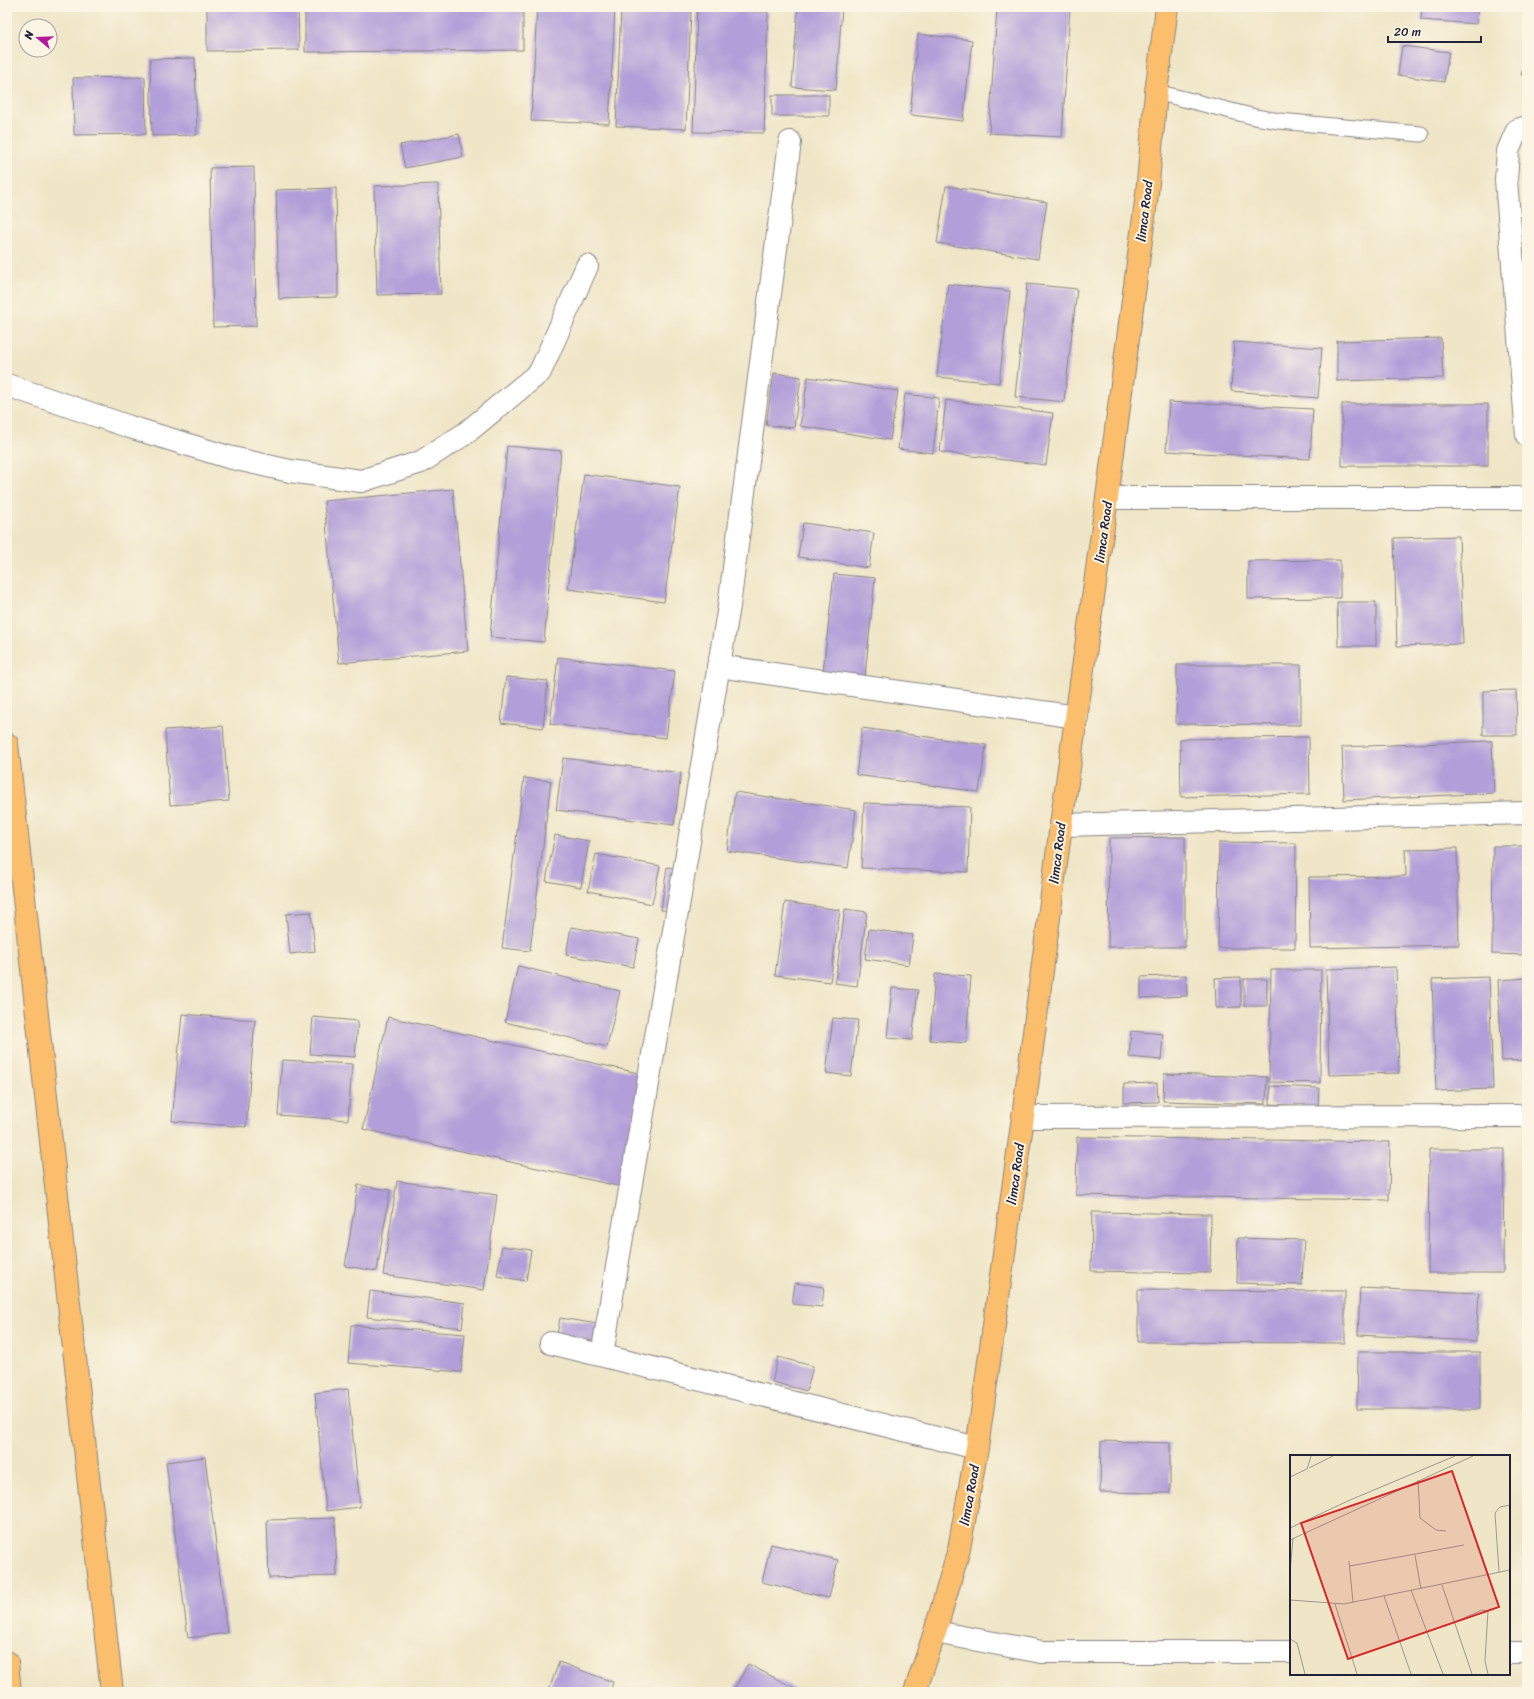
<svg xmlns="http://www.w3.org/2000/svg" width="1534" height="1699" font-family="Sriracha,sans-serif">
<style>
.building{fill:#b29fd9}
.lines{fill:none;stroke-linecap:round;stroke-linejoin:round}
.lane-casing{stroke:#888481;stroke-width:17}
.street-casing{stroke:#888481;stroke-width:24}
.primary-casing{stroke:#888481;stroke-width:24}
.highway-casing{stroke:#888481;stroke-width:24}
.lane{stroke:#fff;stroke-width:15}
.street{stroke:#fff;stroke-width:22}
.primary{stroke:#fabe6d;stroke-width:22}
.highway{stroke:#fabe6d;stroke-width:22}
.labels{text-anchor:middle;stroke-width:4;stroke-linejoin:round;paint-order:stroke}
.street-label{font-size:13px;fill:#22223b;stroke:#fcf5e5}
.inset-road{fill:none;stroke:#9d988f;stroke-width:1}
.view{fill:#d62828;fill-opacity:0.15;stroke:#d62828;stroke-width:2}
.inset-edge{fill:none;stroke:#22223b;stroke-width:2}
</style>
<rect width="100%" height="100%" fill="#fcf5e5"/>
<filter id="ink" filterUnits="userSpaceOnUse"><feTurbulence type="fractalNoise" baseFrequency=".025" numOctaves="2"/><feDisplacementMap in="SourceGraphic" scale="8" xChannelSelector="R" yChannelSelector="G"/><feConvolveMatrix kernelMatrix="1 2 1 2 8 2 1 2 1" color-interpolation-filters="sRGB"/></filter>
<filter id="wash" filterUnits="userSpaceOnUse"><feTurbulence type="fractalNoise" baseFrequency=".012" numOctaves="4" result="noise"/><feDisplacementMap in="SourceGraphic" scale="16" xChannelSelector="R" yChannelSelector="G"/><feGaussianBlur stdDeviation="0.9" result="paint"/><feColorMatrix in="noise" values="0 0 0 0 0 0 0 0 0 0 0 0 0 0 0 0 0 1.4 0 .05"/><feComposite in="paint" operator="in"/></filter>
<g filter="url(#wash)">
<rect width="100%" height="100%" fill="#efe6c7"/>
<g id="blocks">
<g class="building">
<polygon points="207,7 298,7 299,50 207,51"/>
<polygon points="305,7 523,7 523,50 305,52"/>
<polygon points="537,7 615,8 609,124 531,121"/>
<polygon points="798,7 842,7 836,90 792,87"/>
<polygon points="997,7 1070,7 1062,137 989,133"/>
<polygon points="1422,7 1478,7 1477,24 1421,20"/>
<polygon points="621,8 691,10 686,129 616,126"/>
<polygon points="697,10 768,12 764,133 693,132"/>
<polygon points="918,34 972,40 963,121 910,115"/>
<polygon points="1402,46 1449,52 1444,82 1398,75"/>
<polygon points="1527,56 1527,76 1521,75"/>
<polygon points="195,58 197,135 152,136 150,59"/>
<polygon points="145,77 146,134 74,135 73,78"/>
<rect x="772" y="95" width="57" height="21"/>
<polygon points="459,134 463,157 405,168 400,145"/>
<polygon points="254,167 256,326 213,327 210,168"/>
<polygon points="438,184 441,294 377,295 374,186"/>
<polygon points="946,186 1047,202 1038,259 937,243"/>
<polygon points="336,188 338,297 279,299 276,190"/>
<polygon points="948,284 1010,291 999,383 937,377"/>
<polygon points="1027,284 1077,289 1064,402 1015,397"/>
<polygon points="1441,338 1443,378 1337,381 1337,341"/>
<polygon points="1234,342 1322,348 1318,398 1231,391"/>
<polygon points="774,373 801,377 794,428 766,425"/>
<polygon points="808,377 898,391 890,440 800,426"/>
<polygon points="905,394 939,398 933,453 898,449"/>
<polygon points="946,400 1053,413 1046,465 940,452"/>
<polygon points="1169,402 1313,409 1310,459 1166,451"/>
<rect x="1342" y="404" width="146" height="62"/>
<polygon points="507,446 561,451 544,642 490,637"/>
<polygon points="584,474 680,487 664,602 568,589"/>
<polygon points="453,489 468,651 339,663 324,501"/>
<polygon points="803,523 874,533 869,568 798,557"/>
<polygon points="1459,536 1463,644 1397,646 1394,538"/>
<polygon points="1527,550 1527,579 1526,579 1525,551"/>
<polygon points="1340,560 1340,598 1248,599 1248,561"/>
<polygon points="834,574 875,578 865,676 823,672"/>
<polygon points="1337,602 1376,602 1376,646 1338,646"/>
<polygon points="558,657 675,671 666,738 550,724"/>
<polygon points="1177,665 1301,665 1301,725 1176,724"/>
<polygon points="506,677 548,681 543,728 501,723"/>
<polygon points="1516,690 1517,735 1483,735 1483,691"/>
<polygon points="223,726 229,801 170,805 165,730"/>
<polygon points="862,728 986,745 979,792 856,775"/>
<polygon points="1309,737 1310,794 1181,797 1180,739"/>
<polygon points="1492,741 1494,793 1344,800 1342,747"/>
<polygon points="563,758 681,773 674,825 556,810"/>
<polygon points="524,778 551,781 530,951 502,948"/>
<polygon points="735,792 856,810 848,868 727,851"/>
<polygon points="864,803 970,807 968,872 861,868"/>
<polygon points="555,835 589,841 581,887 546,881"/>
<polygon points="1185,837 1185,947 1108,947 1109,838"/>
<polygon points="1219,842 1296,843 1295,948 1218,948"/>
<polygon points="1493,846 1527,846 1527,955 1492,954"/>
<polygon points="1457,848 1459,945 1310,948 1309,877 1406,876 1405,849"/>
<polygon points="596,854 660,866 652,904 588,891"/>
<polygon points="667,867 680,869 673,911 661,910"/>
<polygon points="785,902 840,910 830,982 775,975"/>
<polygon points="845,909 867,912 857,986 835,983"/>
<polygon points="311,912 315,951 290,954 286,914"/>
<polygon points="571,927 639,939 633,967 566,955"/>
<polygon points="869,929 913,935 909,965 865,959"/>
<polygon points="518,966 620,991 607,1047 505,1022"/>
<polygon points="1396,967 1399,1073 1329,1075 1326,969"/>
<polygon points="1271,970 1321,970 1320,1083 1269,1082"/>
<polygon points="935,974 971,976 966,1043 930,1040"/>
<polygon points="1186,975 1187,996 1141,998 1141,977"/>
<polygon points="1241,977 1241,1007 1216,1008 1215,978"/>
<polygon points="1489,977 1493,1089 1436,1091 1432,979"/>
<polygon points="1527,978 1527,1060 1502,1061 1498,980"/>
<rect x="1244" y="979" width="23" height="27"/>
<polygon points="892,988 918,990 912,1040 887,1038"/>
<polygon points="182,1014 255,1020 246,1127 172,1121"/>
<polygon points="313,1017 358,1021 355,1057 310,1054"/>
<polygon points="388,1017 647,1075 622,1187 363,1129"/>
<polygon points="833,1018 858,1020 851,1076 826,1073"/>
<polygon points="1131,1031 1163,1034 1161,1060 1129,1057"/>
<polygon points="282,1060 352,1064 348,1120 278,1115"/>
<polygon points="1164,1074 1267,1077 1266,1104 1163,1101"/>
<polygon points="1157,1083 1158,1102 1124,1103 1124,1084"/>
<polygon points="1270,1086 1319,1088 1318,1107 1270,1104"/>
<polygon points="1077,1137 1390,1142 1389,1200 1076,1195"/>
<polygon points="1429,1149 1504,1149 1503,1273 1428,1273"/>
<polygon points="397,1181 497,1195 484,1290 383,1275"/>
<polygon points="358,1185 390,1190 377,1271 345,1266"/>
<polygon points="1092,1212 1211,1214 1210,1273 1091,1271"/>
<polygon points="1238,1238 1304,1240 1302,1285 1237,1283"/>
<polygon points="502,1246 531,1250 526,1281 497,1276"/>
<polygon points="795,1283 824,1287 822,1307 792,1304"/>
<polygon points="1360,1288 1479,1293 1476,1341 1358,1335"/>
<polygon points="1138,1290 1345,1291 1345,1343 1138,1342"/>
<polygon points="370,1291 465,1303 462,1328 367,1317"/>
<polygon points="560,1318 604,1325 600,1348 556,1341"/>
<polygon points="351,1325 465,1334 461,1372 348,1363"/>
<polygon points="1358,1352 1480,1352 1480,1409 1357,1409"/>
<polygon points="778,1357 813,1366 807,1391 772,1382"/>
<polygon points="348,1389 360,1507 326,1511 315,1393"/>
<polygon points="1101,1441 1170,1443 1170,1493 1100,1492"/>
<polygon points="205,1457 227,1633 188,1638 166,1462"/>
<polygon points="335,1518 337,1576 269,1578 267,1520"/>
<polygon points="771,1544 838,1560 829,1598 762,1582"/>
<polygon points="559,1662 613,1682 610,1692 548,1692"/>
<polygon points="748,1664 802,1692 733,1692"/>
</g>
</g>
</g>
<g filter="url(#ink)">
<use href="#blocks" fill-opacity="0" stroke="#888481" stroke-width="1"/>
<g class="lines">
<g class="lane-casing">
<polyline id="lane" points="1156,92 1255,117 1279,121 1421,134"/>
</g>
<g class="street-casing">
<g id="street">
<polyline points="1527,127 1517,130 1508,151 1506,180 1527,435"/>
<polyline points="7,385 130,427 228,457 290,471 361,481 421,462 466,433 540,372 587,266"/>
<polyline points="1107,498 1527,498"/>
<polyline points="718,666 1077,717"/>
<polyline points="1061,825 1527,813"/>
<polyline points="1023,1117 1527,1116"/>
<polyline points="551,1343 977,1448"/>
<polyline points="602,1355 729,606 790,142"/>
<polyline points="935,1632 1042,1652 1291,1652"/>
<polyline points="1509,1653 1527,1653"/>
</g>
</g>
<g class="primary-casing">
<polyline id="primary" points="915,1692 935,1632 959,1549 977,1448 1023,1117 1061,825 1107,498 1147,194 1156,92 1167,7"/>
</g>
<g class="highway-casing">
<g id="highway">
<polyline points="7,744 112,1692"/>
<polyline points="7,1662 10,1692"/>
</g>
</g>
<use href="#lane" class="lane"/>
<use href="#street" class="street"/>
<use href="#primary" class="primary"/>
<use href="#highway" class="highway"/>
</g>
</g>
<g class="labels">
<g class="street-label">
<text transform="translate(1144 211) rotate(-83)" y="5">limca Road</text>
<text transform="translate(1103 532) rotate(-82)" y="5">limca Road</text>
<text transform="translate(1057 853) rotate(-83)" y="5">limca Road</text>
<text transform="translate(1015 1174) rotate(-82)" y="5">limca Road</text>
<text transform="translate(969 1495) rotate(-80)" y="5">limca Road</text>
</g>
</g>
<g transform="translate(1290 1455)">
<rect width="220" height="220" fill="#efe6c7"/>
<path class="inset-road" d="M19 13 43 1M0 22 17 14 21 1M128 25 130 63 146 75 156 76M0 73 60 45 165 1M0 85 183 1M125 100 131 134M59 106 63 147M60 111 174 90M0 117 3 83M209 117 205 58 210 52 220 50M152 130 182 219M121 135 153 219M94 141 121 219M0 145 54 149 220 115M45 149 67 219M165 167 192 155 198 156 195 206 198 219M0 184 7 188 15 219"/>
<path class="view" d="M162 16 209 152 58 204 11 68Z"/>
<rect width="220" height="220" class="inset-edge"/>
</g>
<rect width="1534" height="1699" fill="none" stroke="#fcf5e5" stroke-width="24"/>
<g transform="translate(38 38) rotate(289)"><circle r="19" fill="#fcf5e5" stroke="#a5a1a1"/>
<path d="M0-3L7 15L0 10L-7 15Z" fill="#b5179e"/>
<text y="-6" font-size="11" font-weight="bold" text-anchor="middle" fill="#22223b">N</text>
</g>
<path d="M1388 36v6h93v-6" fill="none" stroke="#22223b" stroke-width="2"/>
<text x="1394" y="36" font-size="12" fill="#22223b" stroke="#fcf5e5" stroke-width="3" paint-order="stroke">20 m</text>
</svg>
